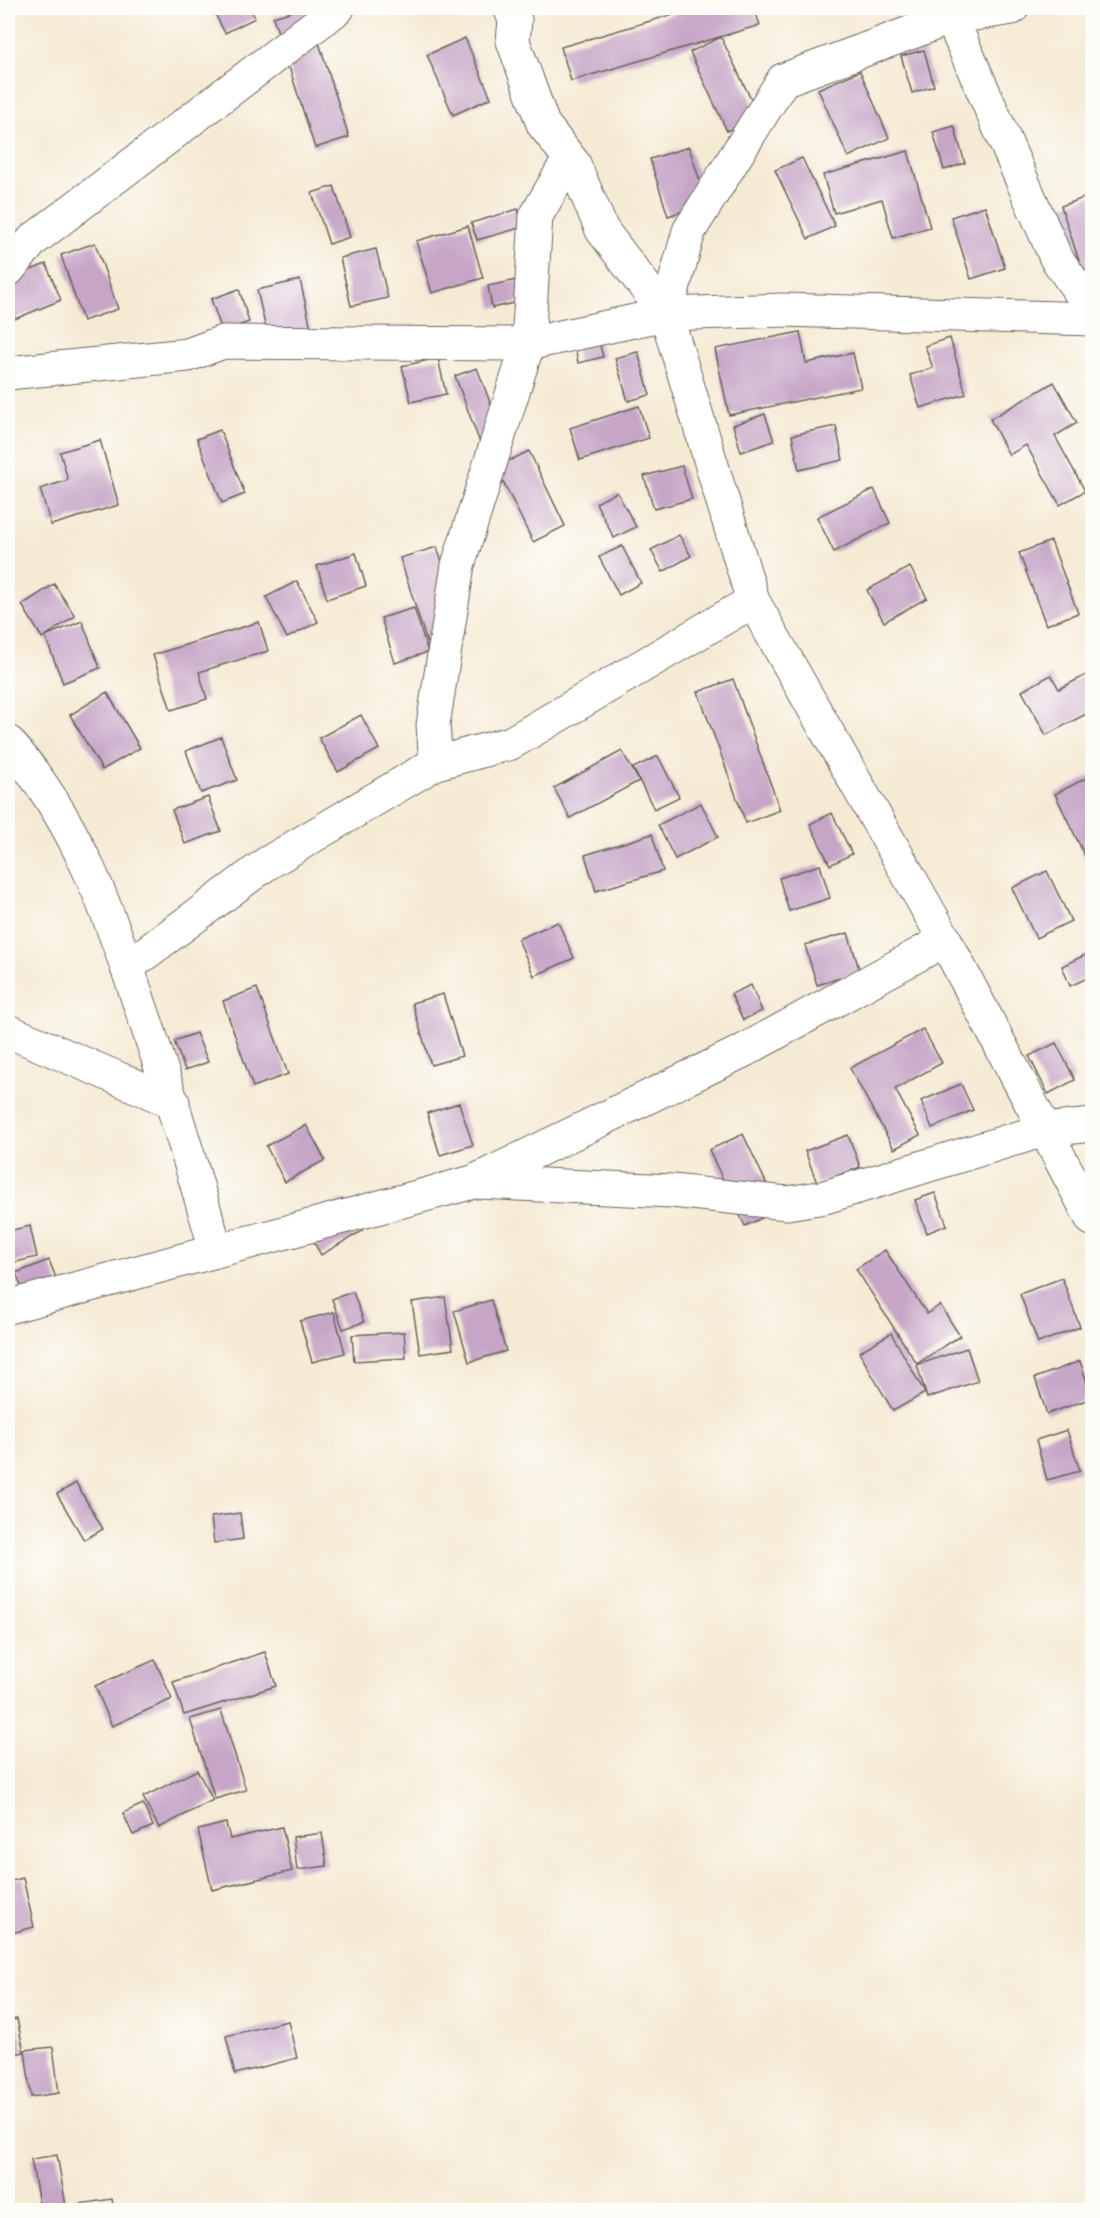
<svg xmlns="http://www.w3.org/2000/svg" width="1100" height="2218" font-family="'Gentium Book Plus',serif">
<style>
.building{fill:#c6a5c7}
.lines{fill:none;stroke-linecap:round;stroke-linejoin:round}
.minor-casing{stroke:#68645c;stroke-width:35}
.minor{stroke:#fff;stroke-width:33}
</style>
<rect width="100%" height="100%" fill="#fdfcf7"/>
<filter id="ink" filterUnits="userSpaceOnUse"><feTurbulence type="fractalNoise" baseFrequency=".0167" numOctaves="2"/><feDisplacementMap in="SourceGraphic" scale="12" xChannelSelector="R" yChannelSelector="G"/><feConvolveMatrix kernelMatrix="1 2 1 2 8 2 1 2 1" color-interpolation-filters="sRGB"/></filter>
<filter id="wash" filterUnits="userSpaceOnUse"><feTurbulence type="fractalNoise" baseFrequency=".008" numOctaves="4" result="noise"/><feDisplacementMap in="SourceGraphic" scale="24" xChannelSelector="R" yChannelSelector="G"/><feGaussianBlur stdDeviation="1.35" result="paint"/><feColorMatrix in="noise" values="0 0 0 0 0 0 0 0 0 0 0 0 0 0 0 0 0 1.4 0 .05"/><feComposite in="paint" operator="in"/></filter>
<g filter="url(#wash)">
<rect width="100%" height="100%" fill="#f5ead4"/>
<g id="blocks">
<g class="building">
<polygon points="212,8 250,8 255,18 225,33"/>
<polygon points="303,8 308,8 349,137 315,148 273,17"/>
<polygon points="695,8 754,8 760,25 571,81 561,47"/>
<polygon points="721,37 759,116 727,131 690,52"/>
<polygon points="465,38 491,98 453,115 427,55"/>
<polygon points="924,50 934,86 912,93 901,56"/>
<polygon points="860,71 889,138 848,157 818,89"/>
<polygon points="954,126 965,163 944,170 933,132"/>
<polygon points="689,147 707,203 668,216 650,159"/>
<polygon points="908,151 930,227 893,238 882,199 834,213 823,175"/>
<polygon points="802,158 835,226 808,239 775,170"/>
<polygon points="334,186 350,237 329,244 312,193"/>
<polygon points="1092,195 1092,270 1083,273 1061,206"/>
<polygon points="985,206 1005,268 971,279 951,217"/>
<polygon points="518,209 523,227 477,240 471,223"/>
<polygon points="468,226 483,278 432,293 416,241"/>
<polygon points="95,243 118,309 83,321 61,255"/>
<polygon points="376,249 388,298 351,306 340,258"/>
<polygon points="46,264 61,300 15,319 8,300 8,279"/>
<polygon points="526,278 531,299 492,308 488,286"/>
<polygon points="300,280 311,328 268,338 257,290"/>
<polygon points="239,289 249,322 222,331 211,299"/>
<polygon points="800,332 806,363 853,353 861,388 729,415 715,349"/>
<polygon points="950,338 966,394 920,408 910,375 933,368 925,346"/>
<polygon points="599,341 603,357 578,363 575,347"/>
<polygon points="638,352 650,395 628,401 615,358"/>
<polygon points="438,358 446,394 411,402 402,366"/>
<polygon points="477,368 501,431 479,440 455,376"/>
<polygon points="1054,382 1077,423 1055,436 1085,491 1060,505 1026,445 1009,455 990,419"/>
<polygon points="639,406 649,438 580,460 570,428"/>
<polygon points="765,414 774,441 741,452 733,425"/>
<polygon points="836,426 843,460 799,470 792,435"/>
<polygon points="220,430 245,494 222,503 197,439"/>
<polygon points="100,440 119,505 51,525 40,489 68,480 60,452"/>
<polygon points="529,451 565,526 533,542 496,467"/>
<polygon points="682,466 692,499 654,509 644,476"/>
<polygon points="874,489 890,523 834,552 817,517"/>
<polygon points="617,492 636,527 614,538 596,503"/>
<polygon points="679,535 691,556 663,572 651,550"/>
<polygon points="1051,541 1078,613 1046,625 1019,553"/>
<polygon points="622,546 641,583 619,595 599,557"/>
<polygon points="437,547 465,634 428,645 400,558"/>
<polygon points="356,553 366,586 327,599 317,566"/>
<polygon points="910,567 927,598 884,622 867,590"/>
<polygon points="297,581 318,622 287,638 266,597"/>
<polygon points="54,584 75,616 42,638 22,605"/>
<polygon points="414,608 428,652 395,663 381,618"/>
<polygon points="82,621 100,668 63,683 45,636"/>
<polygon points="259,622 268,651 199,672 207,699 171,710 153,655"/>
<polygon points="1092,672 1092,711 1046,735 1022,691 1051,675 1059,689"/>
<polygon points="733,679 780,810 746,823 698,692"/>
<polygon points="107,692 140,748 102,770 70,715"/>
<polygon points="361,715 379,749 338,772 319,738"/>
<polygon points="221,737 237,780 201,793 186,751"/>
<polygon points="622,751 639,781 570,818 554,788"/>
<polygon points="658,756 679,797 654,809 633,768"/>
<polygon points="1092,775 1092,855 1086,858 1055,794"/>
<polygon points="208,797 221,831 185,844 172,810"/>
<polygon points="701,803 718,837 675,859 658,825"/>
<polygon points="832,813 852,854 830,865 810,824"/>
<polygon points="652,834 663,871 596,891 585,855"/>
<polygon points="820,865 830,898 789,911 779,878"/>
<polygon points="1047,871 1071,921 1036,938 1012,888"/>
<polygon points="558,922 574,958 534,976 518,939"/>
<polygon points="848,933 860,972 817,985 805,945"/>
<polygon points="1087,954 1092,966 1092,976 1070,986 1062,966"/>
<polygon points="1092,982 1092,1002 1086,984"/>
<polygon points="751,985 762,1011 743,1020 731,994"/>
<polygon points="257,988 288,1074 253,1087 223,1001"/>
<polygon points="443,994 462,1056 431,1065 412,1003"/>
<polygon points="923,1029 942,1063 895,1089 920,1135 894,1149 850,1068"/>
<polygon points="196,1033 208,1062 185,1070 174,1041"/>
<polygon points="1056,1043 1075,1080 1048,1094 1029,1056"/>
<polygon points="961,1084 973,1110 932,1128 921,1101"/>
<polygon points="459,1103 473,1145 440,1155 427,1113"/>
<polygon points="306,1125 325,1160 285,1182 266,1146"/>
<polygon points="743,1134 779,1210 745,1226 709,1150"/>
<polygon points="848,1135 860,1167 817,1183 805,1151"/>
<polygon points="935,1193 947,1225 927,1233 915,1200"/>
<polygon points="343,1199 362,1231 321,1255 303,1222"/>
<polygon points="30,1226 37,1257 8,1264 8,1231"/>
<polygon points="885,1250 927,1314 940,1305 960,1336 917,1364 856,1269"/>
<polygon points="49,1260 63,1296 30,1309 16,1273"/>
<polygon points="1062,1278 1080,1327 1038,1343 1020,1294"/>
<polygon points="353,1292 364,1322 343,1329 332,1299"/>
<polygon points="445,1297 453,1349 420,1354 412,1302"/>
<polygon points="491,1300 506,1351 469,1362 454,1311"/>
<polygon points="334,1312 345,1353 312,1362 300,1321"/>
<polygon points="404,1332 406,1358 354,1361 352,1335"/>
<polygon points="891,1333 925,1393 893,1411 859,1352"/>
<polygon points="967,1348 978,1381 927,1398 917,1365"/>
<polygon points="1080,1361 1092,1398 1047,1414 1035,1378"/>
<polygon points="1067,1430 1080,1471 1047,1480 1036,1440"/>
<polygon points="76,1483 103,1529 84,1540 57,1494"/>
<polygon points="240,1513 243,1539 214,1543 211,1517"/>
<polygon points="265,1652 276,1686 184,1715 173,1682"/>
<polygon points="155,1660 172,1699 112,1726 95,1686"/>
<polygon points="221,1710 246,1790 215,1799 190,1719"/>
<polygon points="197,1770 213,1800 159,1828 143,1797"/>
<polygon points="143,1804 153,1826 133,1835 123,1813"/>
<polygon points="226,1823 230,1839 282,1827 292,1871 212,1890 198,1830"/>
<polygon points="322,1833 327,1866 297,1870 293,1837"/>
<polygon points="23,1878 34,1927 8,1934 8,1882"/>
<polygon points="17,2019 24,2052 8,2056 8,2021"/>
<polygon points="288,2021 297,2058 235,2074 226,2036"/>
<polygon points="53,2047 59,2093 31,2097 25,2050"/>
<polygon points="57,2155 66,2206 112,2199 114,2210 40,2210 31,2159"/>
</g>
</g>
</g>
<g filter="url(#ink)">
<use href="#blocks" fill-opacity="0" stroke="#68645c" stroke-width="1.5"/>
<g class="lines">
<g class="minor-casing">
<g id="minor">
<polyline points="510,8 515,20 513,41 543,124 574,164 602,230 666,314 753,601 945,940 1092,1219"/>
<polyline points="947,8 1056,258 1092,309"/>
<polyline points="8,270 33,240 338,8"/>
<polyline points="666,314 689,231 783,80 950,18 1012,8"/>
<polyline points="8,373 188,355 223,342 528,344 666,314 783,310 1092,319"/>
<path d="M8 742C75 817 109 912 140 1005 168 1086 192 1167 216 1250"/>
<polyline points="436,763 433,725 458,565 528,344 536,216 562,171 574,164"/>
<polyline points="127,967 266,864 436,763 511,743 753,601"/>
<polyline points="8,1031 173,1102"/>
<polyline points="477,1182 672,1191 787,1203 825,1197 1044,1130 1092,1125"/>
<polyline points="8,1307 473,1182 745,1050 945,940"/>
</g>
</g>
<use href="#minor" class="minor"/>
</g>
</g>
<rect width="1100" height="2218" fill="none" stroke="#fdfcf7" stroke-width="30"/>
</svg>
